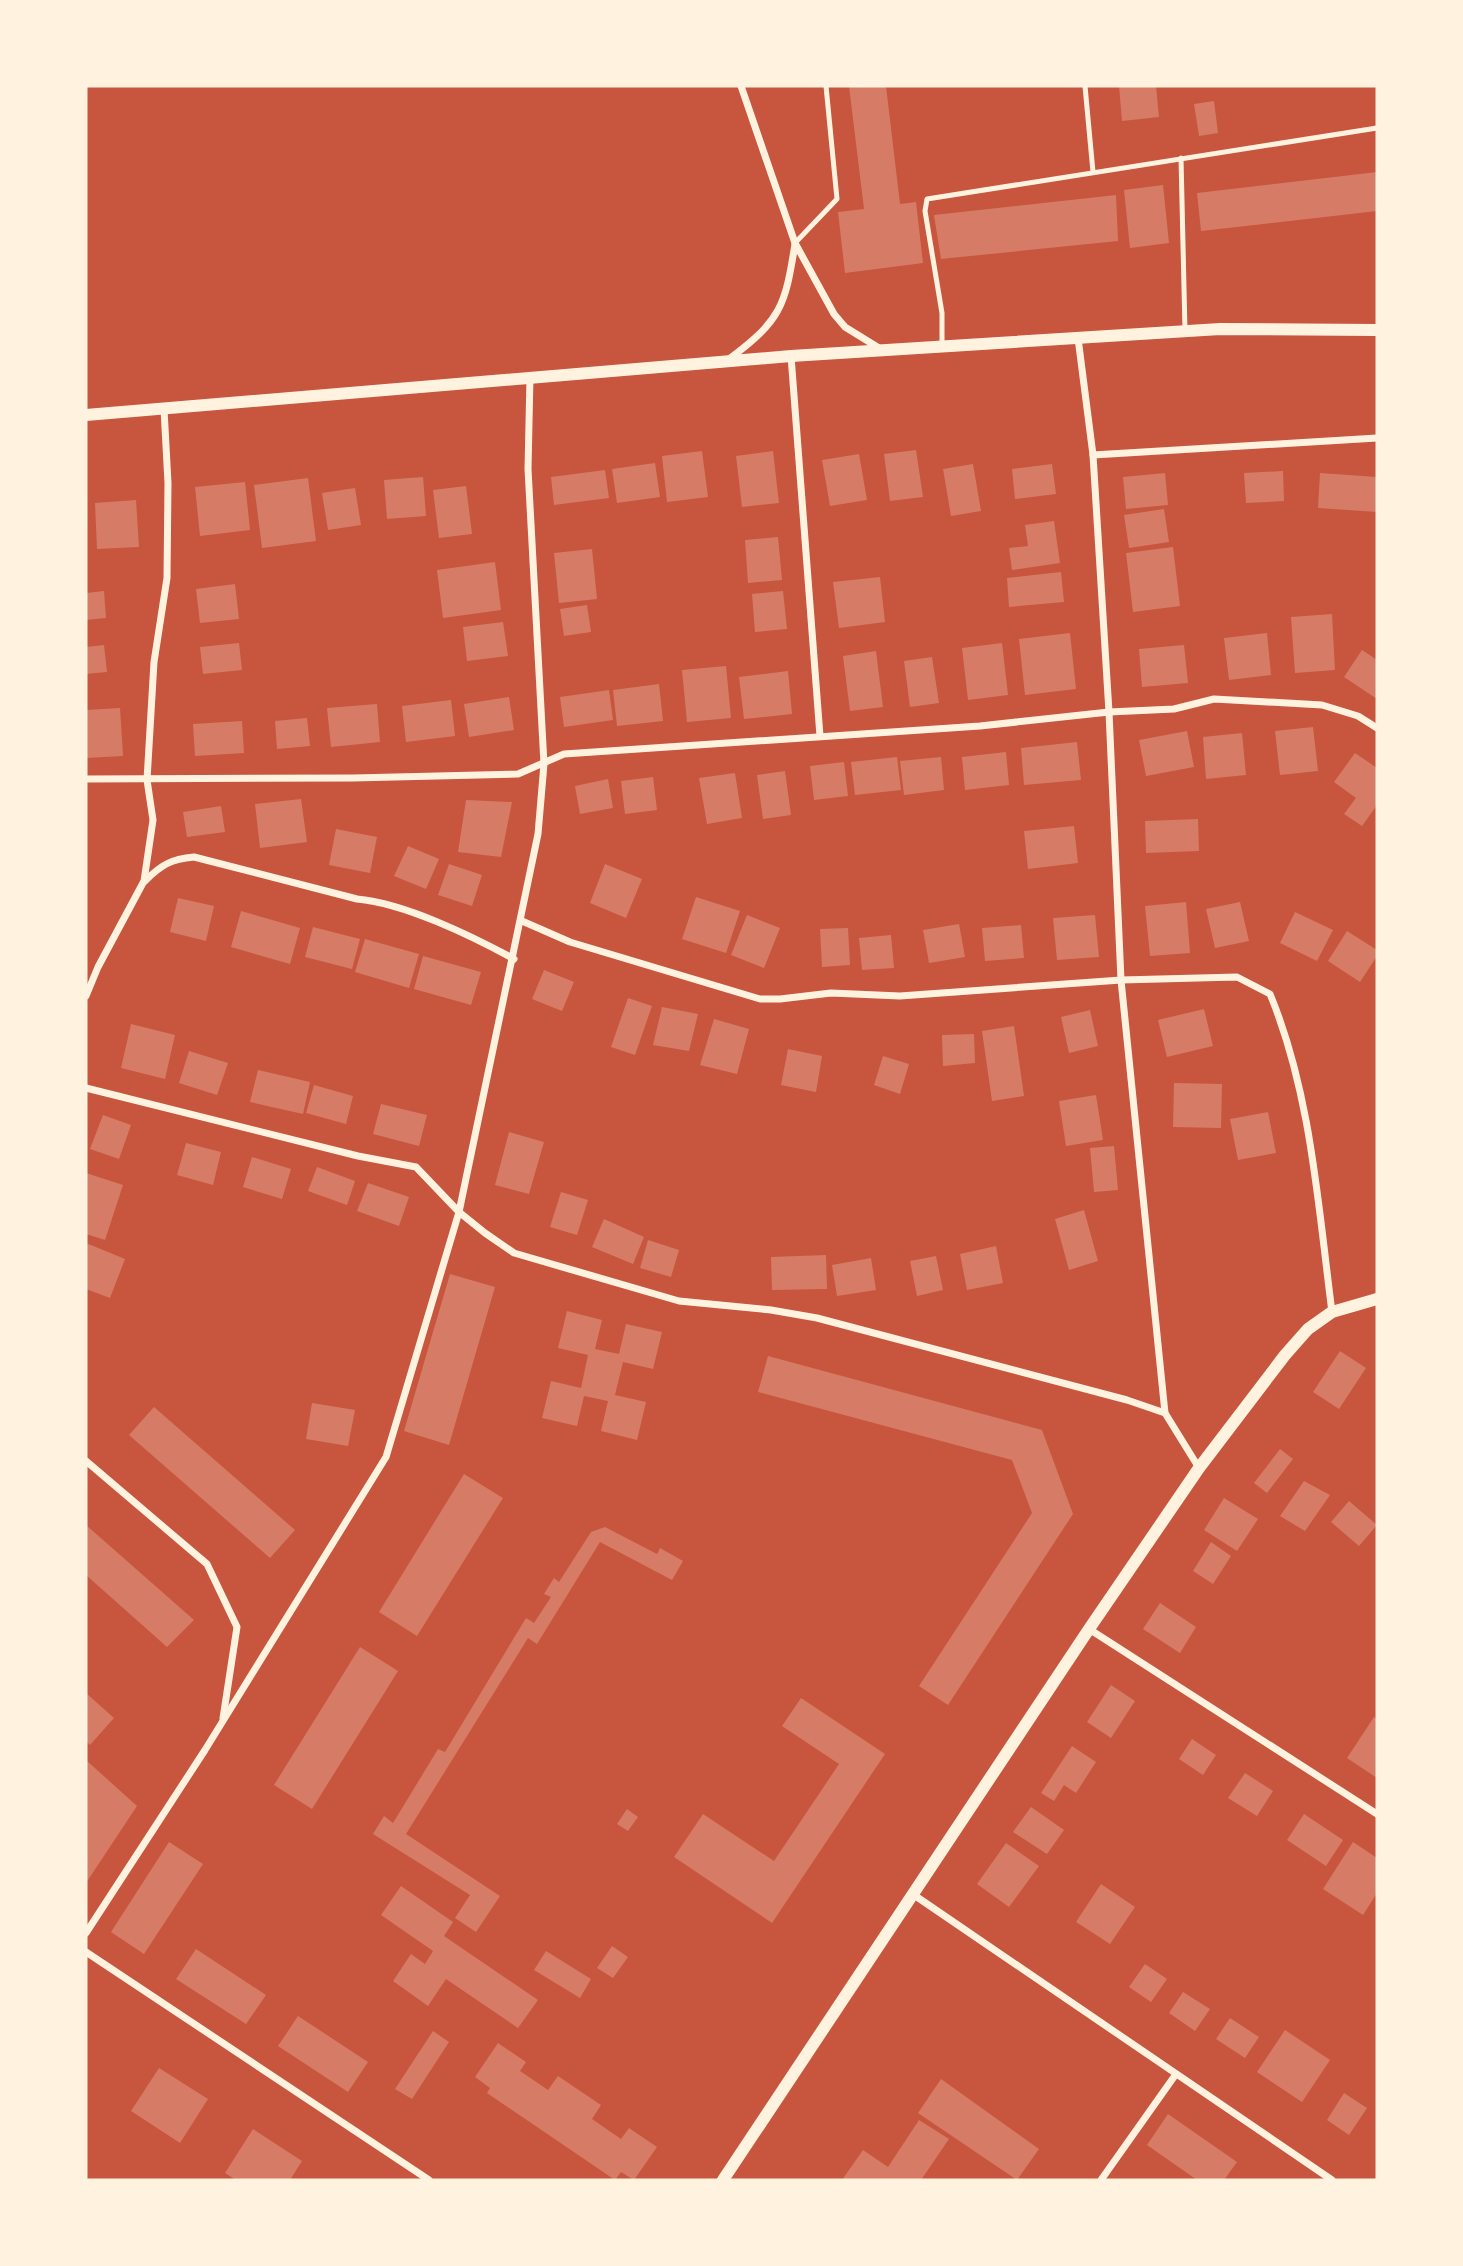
<svg xmlns="http://www.w3.org/2000/svg" width="1463" height="2266" font-family="Merriweather,serif">
<style>
.building{fill:#d67c66}
.lines{fill:none;stroke-linecap:round;stroke-linejoin:round}
.service{stroke:#fff3e0;stroke-width:5}
.minor{stroke:#fff3e0;stroke-width:7}
.tertiary{stroke:#fff3e0;stroke-width:12}
</style>
<rect width="100%" height="100%" fill="#c8553d"/>
<g class="building">
<polygon points="849,86 886,86 900,204 916,202 923,263 845,273 838,212 864,209"/>
<polygon points="1119,86 1156,86 1159,117 1122,121"/>
<polygon points="1214,101 1218,133 1199,136 1194,104"/>
<polygon points="1377,172 1377,211 1201,231 1197,193"/>
<polygon points="1163,185 1169,243 1130,248 1124,190"/>
<polygon points="1116,195 1118,241 941,259 934,215"/>
<polygon points="916,450 923,497 890,501 884,454"/>
<polygon points="702,451 708,497 667,502 662,456"/>
<polygon points="773,451 779,503 742,507 736,456"/>
<polygon points="859,454 867,500 830,506 822,460"/>
<polygon points="655,463 660,497 617,503 612,469"/>
<polygon points="973,464 981,511 951,516 943,469"/>
<polygon points="1052,464 1056,494 1015,499 1012,469"/>
<polygon points="605,470 609,498 554,505 551,477"/>
<polygon points="1283,471 1284,501 1246,503 1244,473"/>
<polygon points="1165,473 1168,505 1126,509 1123,477"/>
<polygon points="1320,473 1377,477 1377,512 1318,508"/>
<polygon points="423,477 426,516 387,519 384,480"/>
<polygon points="308,478 316,541 262,548 254,485"/>
<polygon points="245,482 250,530 200,536 195,487"/>
<polygon points="466,486 472,534 439,538 433,490"/>
<polygon points="355,488 361,525 328,530 322,493"/>
<polygon points="136,500 139,547 97,549 95,503"/>
<polygon points="1164,509 1169,542 1129,548 1124,515"/>
<polygon points="1054,521 1060,563 1012,570 1009,548 1028,546 1025,525"/>
<polygon points="778,537 782,580 748,583 745,540"/>
<polygon points="1173,547 1180,606 1133,612 1126,553"/>
<polygon points="592,549 597,599 559,603 554,553"/>
<polygon points="495,562 501,610 443,618 437,570"/>
<polygon points="1061,572 1064,602 1009,607 1007,578"/>
<polygon points="880,577 885,622 839,628 833,582"/>
<polygon points="235,584 239,619 200,623 196,589"/>
<polygon points="104,591 106,618 86,620 86,593"/>
<polygon points="783,591 787,629 755,632 752,594"/>
<polygon points="587,605 591,632 564,636 560,609"/>
<polygon points="1332,614 1335,670 1295,673 1291,617"/>
<polygon points="503,622 508,656 467,661 463,627"/>
<polygon points="1070,633 1076,689 1025,695 1019,639"/>
<polygon points="1267,633 1271,675 1229,680 1224,638"/>
<polygon points="239,643 242,670 203,674 200,647"/>
<polygon points="1002,643 1008,695 968,700 962,648"/>
<polygon points="104,645 107,672 86,674 86,647"/>
<polygon points="1184,645 1188,683 1142,687 1139,649"/>
<polygon points="1362,650 1377,660 1377,699 1344,677"/>
<polygon points="876,651 883,707 850,711 843,656"/>
<polygon points="932,657 939,703 910,707 904,661"/>
<polygon points="726,666 731,718 687,722 682,670"/>
<polygon points="788,671 792,714 744,719 739,677"/>
<polygon points="659,684 663,721 617,726 613,690"/>
<polygon points="609,690 613,720 564,727 560,697"/>
<polygon points="509,697 514,730 469,737 464,704"/>
<polygon points="451,700 455,736 406,742 402,706"/>
<polygon points="377,704 380,742 331,747 327,708"/>
<polygon points="120,708 123,756 86,758 86,710"/>
<polygon points="307,718 310,746 277,749 275,721"/>
<polygon points="242,721 244,753 195,756 193,724"/>
<polygon points="1313,727 1318,771 1280,775 1275,731"/>
<polygon points="1187,731 1194,767 1146,776 1139,740"/>
<polygon points="1242,733 1246,775 1206,779 1203,737"/>
<polygon points="1077,742 1081,780 1024,785 1021,748"/>
<polygon points="1006,752 1009,785 965,790 962,757"/>
<polygon points="1355,753 1377,768 1377,805 1362,826 1344,814 1356,798 1334,782"/>
<polygon points="897,757 901,790 855,795 851,762"/>
<polygon points="941,757 944,790 904,795 900,761"/>
<polygon points="844,762 848,796 814,800 810,766"/>
<polygon points="785,771 791,815 763,819 757,775"/>
<polygon points="735,773 742,818 707,824 699,778"/>
<polygon points="653,777 657,810 625,814 621,781"/>
<polygon points="608,779 613,808 580,814 575,786"/>
<polygon points="301,799 307,842 260,848 255,804"/>
<polygon points="466,800 512,802 501,857 458,852"/>
<polygon points="221,806 225,832 187,837 183,812"/>
<polygon points="1198,819 1199,851 1146,853 1145,821"/>
<polygon points="1074,826 1078,863 1028,869 1024,831"/>
<polygon points="336,829 377,837 370,873 329,865"/>
<polygon points="408,846 439,859 426,889 394,876"/>
<polygon points="449,864 482,875 472,906 438,895"/>
<polygon points="605,864 642,879 626,918 590,903"/>
<polygon points="696,897 740,911 726,953 682,939"/>
<polygon points="178,898 214,906 206,941 170,932"/>
<polygon points="1186,902 1190,953 1150,956 1145,906"/>
<polygon points="1240,902 1249,941 1215,948 1206,909"/>
<polygon points="241,911 300,928 290,964 231,947"/>
<polygon points="1295,912 1333,930 1317,961 1280,943"/>
<polygon points="747,915 780,928 764,968 731,955"/>
<polygon points="1095,915 1099,957 1057,960 1053,918"/>
<polygon points="959,924 965,957 929,963 923,930"/>
<polygon points="1021,925 1024,958 985,961 982,928"/>
<polygon points="313,927 360,939 352,969 305,957"/>
<polygon points="848,928 850,965 822,967 820,929"/>
<polygon points="1347,931 1377,950 1377,956 1360,982 1328,961"/>
<polygon points="891,935 894,968 862,970 859,938"/>
<polygon points="365,939 419,954 409,988 355,972"/>
<polygon points="423,956 481,972 471,1005 414,989"/>
<polygon points="544,970 574,982 562,1011 532,999"/>
<polygon points="628,998 652,1006 635,1055 611,1047"/>
<polygon points="662,1007 698,1014 689,1051 653,1045"/>
<polygon points="1204,1009 1213,1046 1167,1057 1158,1020"/>
<polygon points="1090,1010 1098,1046 1069,1053 1061,1017"/>
<polygon points="714,1019 749,1029 737,1074 700,1065"/>
<polygon points="131,1024 175,1035 165,1079 121,1068"/>
<polygon points="1014,1026 1024,1096 992,1101 982,1031"/>
<polygon points="974,1034 975,1063 943,1066 942,1035"/>
<polygon points="788,1049 822,1056 816,1092 781,1085"/>
<polygon points="189,1051 228,1063 217,1095 179,1083"/>
<polygon points="883,1056 909,1064 900,1094 874,1085"/>
<polygon points="258,1070 310,1082 303,1114 250,1102"/>
<polygon points="1174,1083 1222,1084 1221,1128 1173,1127"/>
<polygon points="314,1085 353,1096 346,1124 306,1113"/>
<polygon points="1096,1095 1103,1140 1066,1146 1059,1101"/>
<polygon points="381,1104 427,1115 419,1146 373,1134"/>
<polygon points="1268,1112 1276,1153 1238,1160 1230,1119"/>
<polygon points="103,1115 131,1125 119,1159 90,1149"/>
<polygon points="509,1132 544,1142 529,1194 495,1185"/>
<polygon points="186,1143 221,1152 213,1185 177,1175"/>
<polygon points="1114,1146 1118,1190 1094,1192 1090,1148"/>
<polygon points="252,1157 291,1169 282,1199 243,1187"/>
<polygon points="317,1167 355,1181 347,1205 308,1191"/>
<polygon points="86,1173 123,1185 105,1240 86,1234"/>
<polygon points="368,1183 409,1197 399,1226 357,1211"/>
<polygon points="561,1192 588,1200 577,1235 550,1227"/>
<polygon points="1084,1210 1098,1261 1069,1270 1055,1219"/>
<polygon points="604,1219 644,1237 633,1264 592,1247"/>
<polygon points="648,1240 679,1250 671,1277 640,1268"/>
<polygon points="86,1243 125,1259 110,1298 86,1289"/>
<polygon points="996,1246 1003,1283 967,1290 960,1254"/>
<polygon points="826,1255 827,1289 772,1290 771,1257"/>
<polygon points="936,1256 943,1290 917,1296 910,1261"/>
<polygon points="871,1258 876,1290 837,1296 832,1265"/>
<polygon points="450,1274 495,1287 449,1445 404,1431"/>
<polygon points="567,1311 602,1320 595,1349 619,1354 626,1324 662,1332 653,1369 623,1362 615,1395 646,1402 637,1440 601,1431 608,1401 584,1396 577,1426 542,1418 551,1381 581,1388 588,1355 558,1348"/>
<polygon points="1340,1351 1366,1368 1339,1409 1313,1392"/>
<polygon points="768,1356 1042,1430 1073,1514 948,1705 919,1686 1032,1513 1012,1460 758,1392"/>
<polygon points="312,1403 355,1410 348,1446 306,1439"/>
<polygon points="154,1407 295,1530 270,1558 129,1435"/>
<polygon points="1280,1449 1293,1459 1267,1493 1254,1483"/>
<polygon points="464,1474 503,1498 417,1636 379,1612"/>
<polygon points="1304,1481 1330,1495 1305,1531 1280,1516"/>
<polygon points="1224,1498 1258,1519 1237,1551 1204,1530"/>
<polygon points="1349,1501 1377,1525 1359,1546 1331,1522"/>
<polygon points="86,1525 194,1620 167,1647 86,1575"/>
<polygon points="605,1527 657,1554 660,1548 683,1561 672,1580 600,1542 537,1644 528,1638 406,1834 500,1896 476,1932 455,1918 470,1895 373,1834 384,1816 393,1823 438,1749 445,1752 526,1618 534,1623 551,1597 544,1594 554,1578 559,1582 591,1532"/>
<polygon points="1211,1542 1231,1556 1213,1584 1193,1571"/>
<polygon points="1160,1603 1196,1627 1180,1653 1143,1629"/>
<polygon points="360,1647 398,1671 312,1809 274,1785"/>
<polygon points="1111,1685 1135,1701 1111,1738 1087,1722"/>
<polygon points="86,1693 114,1718 90,1745 86,1741"/>
<polygon points="801,1698 885,1754 772,1923 674,1857 703,1814 774,1861 839,1764 782,1726"/>
<polygon points="1374,1717 1377,1719 1377,1778 1347,1758"/>
<polygon points="1192,1739 1216,1755 1203,1775 1179,1759"/>
<polygon points="1072,1746 1096,1762 1076,1793 1064,1785 1054,1801 1041,1793"/>
<polygon points="86,1760 137,1806 86,1883"/>
<polygon points="1245,1773 1273,1791 1257,1816 1228,1798"/>
<polygon points="1031,1807 1064,1830 1047,1854 1013,1832"/>
<polygon points="627,1809 638,1817 628,1831 617,1824"/>
<polygon points="1304,1814 1343,1840 1326,1866 1287,1840"/>
<polygon points="169,1842 203,1864 144,1954 111,1932"/>
<polygon points="1353,1842 1377,1858 1377,1893 1363,1915 1323,1889"/>
<polygon points="1006,1843 1039,1866 1009,1907 977,1884"/>
<polygon points="1101,1884 1135,1907 1110,1944 1076,1922"/>
<polygon points="401,1886 453,1922 444,1936 538,2000 518,2028 446,1979 428,2006 393,1981 411,1954 425,1964 433,1951 381,1915"/>
<polygon points="612,1946 628,1957 613,1978 597,1968"/>
<polygon points="196,1949 266,1995 246,2024 176,1979"/>
<polygon points="546,1951 591,1979 580,1998 534,1970"/>
<polygon points="1145,1964 1167,1979 1151,2002 1129,1987"/>
<polygon points="1183,1992 1210,2009 1195,2031 1169,2013"/>
<polygon points="298,2016 368,2062 348,2092 278,2046"/>
<polygon points="1230,2018 1259,2037 1245,2058 1216,2039"/>
<polygon points="1285,2030 1330,2060 1302,2102 1257,2072"/>
<polygon points="433,2031 449,2042 412,2099 395,2089"/>
<polygon points="498,2043 526,2062 520,2071 548,2090 558,2076 601,2105 592,2119 621,2139 629,2128 657,2147 634,2180 621,2172 615,2180 487,2093 490,2088 475,2077"/>
<polygon points="159,2068 208,2099 180,2143 131,2111"/>
<polygon points="941,2079 1039,2149 1017,2180 918,2113"/>
<polygon points="1344,2093 1367,2108 1349,2135 1327,2120"/>
<polygon points="1168,2114 1237,2162 1224,2180 1197,2180 1147,2145"/>
<polygon points="919,2120 949,2139 921,2180 842,2180 863,2150 888,2167"/>
<polygon points="253,2129 302,2161 290,2180 236,2180 225,2173"/>
</g>
<g class="lines">
<g class="service">
<polyline points="1085,86 1093,172"/>
<polyline points="1181,158 1185,331"/>
<polyline points="795,243 837,199 826,86"/>
<polyline points="942,344 942,313 925,211 927,199 1377,128"/>
</g>
<g class="minor">
<polyline points="741,86 795,243 834,314 845,327 879,348"/>
<polyline points="1078,338 1093,455 1109,712 1121,980 1165,1413 1199,1468"/>
<polyline points="791,356 820,736"/>
<path d="M729 359C781 320 785 307 795 244"/>
<polyline points="1093,455 1377,438"/>
<polyline points="86,779 353,778 518,774 564,754 980,726 1109,712 1174,709 1214,699 1322,705 1358,716 1377,728"/>
<path d="M145 881C161 865 171 859 194 857L357 899C404 903 472 936 514 959"/>
<path d="M522 921 570 942 760 999H780L831 993 900 996 1121 980 1237 977 1270 994C1311 1093 1318 1205 1332 1312"/>
<polyline points="86,996 98,967 144,881 153,820 147,780 154,662 167,578 168,483 164,409"/>
<polyline points="86,1088 358,1156 416,1167 459,1212 485,1233 514,1253 679,1301 771,1310 817,1318 1127,1400 1165,1413"/>
<polyline points="86,1461 207,1564 237,1627 223,1718"/>
<polyline points="1089,1629 1377,1814"/>
<polyline points="914,1895 1332,2180"/>
<polyline points="86,1933 205,1750 386,1457 459,1212 538,834 544,764 528,469 530,377"/>
<polyline points="86,1952 429,2180"/>
<polyline points="1101,2180 1176,2074"/>
</g>
<g class="tertiary">
<polyline points="86,415 791,356 1220,329 1377,330"/>
<polyline points="723,2180 1089,1629 1199,1468 1285,1355 1308,1329 1332,1312 1377,1299"/>
</g>
</g>
<rect width="1463" height="2266" fill="none" stroke="#fff3e0" stroke-width="175"/>
</svg>
